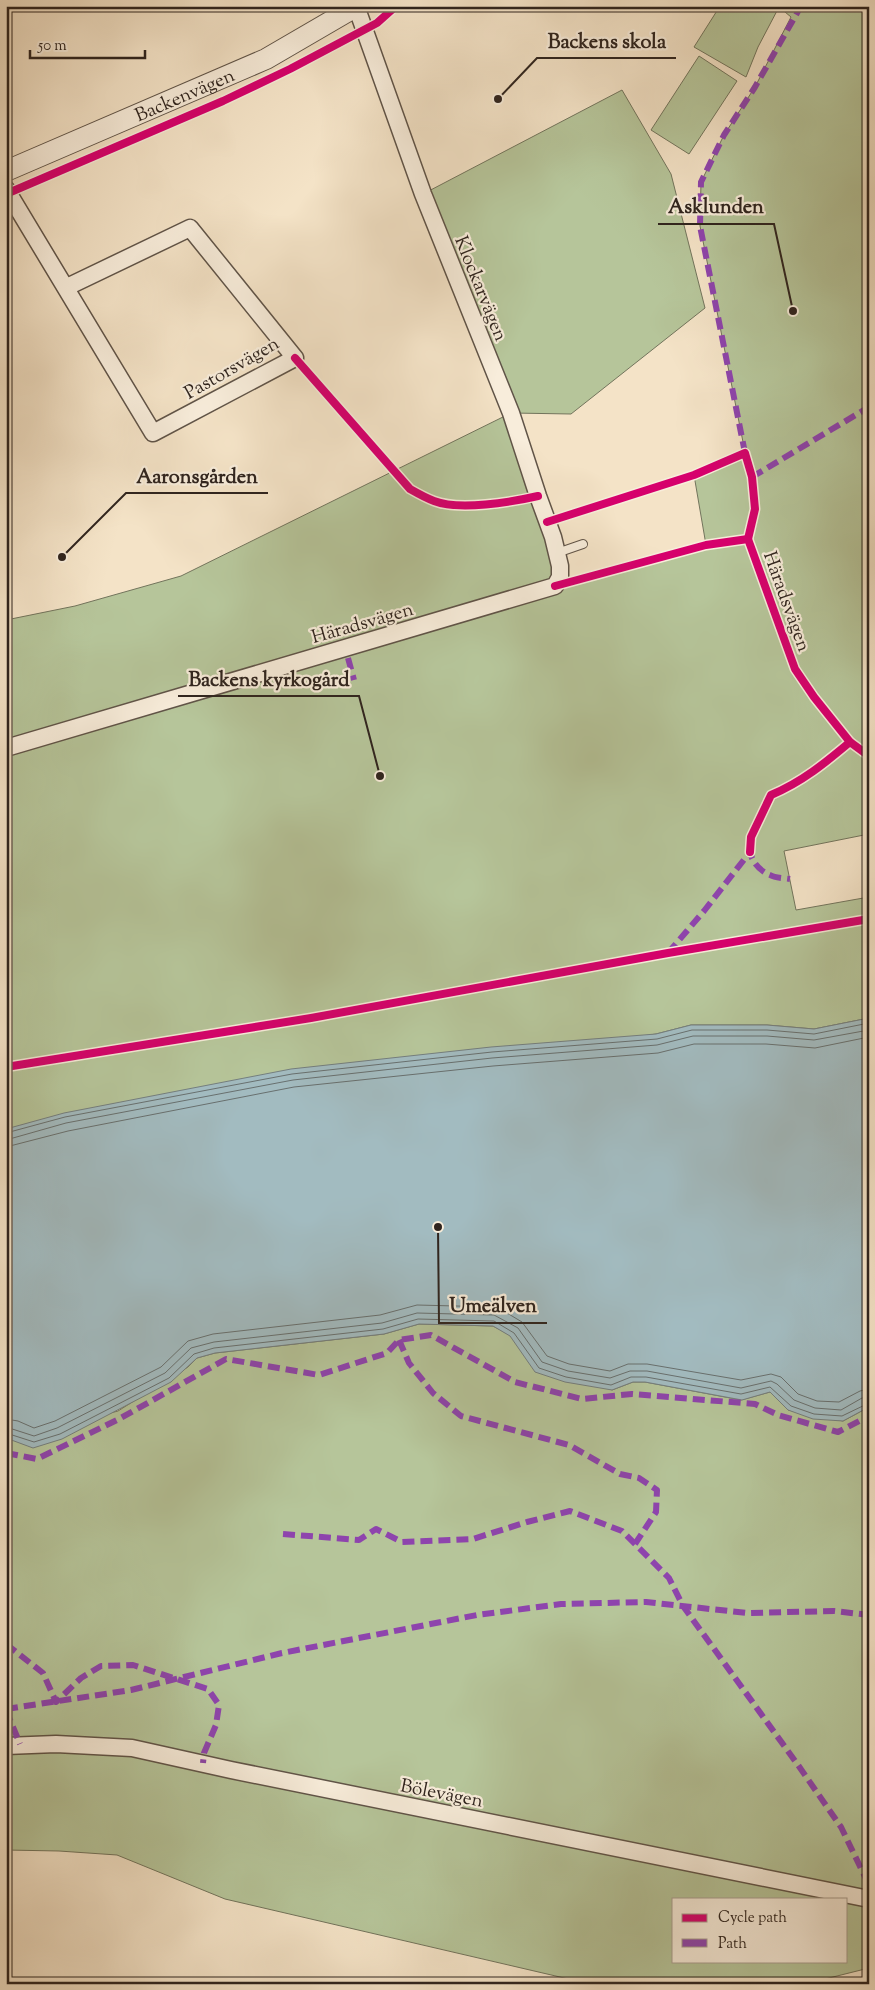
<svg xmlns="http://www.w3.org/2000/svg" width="875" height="1990" font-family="'Sorts Mill Goudy',serif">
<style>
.green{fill:#b6c59a;stroke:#72745c;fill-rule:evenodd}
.water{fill:#a2bbc0;stroke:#747f7f}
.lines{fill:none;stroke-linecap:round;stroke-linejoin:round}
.shore{stroke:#68706f;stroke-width:1}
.service-casing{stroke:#605448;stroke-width:10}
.minor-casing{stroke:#605448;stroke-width:19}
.tertiary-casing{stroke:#605448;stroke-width:22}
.service{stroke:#f8eddb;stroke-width:8}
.minor{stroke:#f8eddb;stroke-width:16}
.tertiary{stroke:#f8eddb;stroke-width:20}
.quiet{stroke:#8e44ad;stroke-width:6;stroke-dasharray:12 6;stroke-linecap:butt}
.cycleway-casing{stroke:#f8eddb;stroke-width:11}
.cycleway{stroke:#d6006c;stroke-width:8}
.labels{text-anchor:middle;stroke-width:4.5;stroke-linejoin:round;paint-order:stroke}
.street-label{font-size:19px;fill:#2f241e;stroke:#f8eddb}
.leader{fill:none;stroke:#2f241e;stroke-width:2}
.callout-dot{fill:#2f241e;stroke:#f8eddb;stroke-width:2}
.callout-label{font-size:20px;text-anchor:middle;font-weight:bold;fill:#2f241e;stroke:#f8eddb;stroke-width:4.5;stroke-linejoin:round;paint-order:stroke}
</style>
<rect width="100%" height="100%" fill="#f4e3c7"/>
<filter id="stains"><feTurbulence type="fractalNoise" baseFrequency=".004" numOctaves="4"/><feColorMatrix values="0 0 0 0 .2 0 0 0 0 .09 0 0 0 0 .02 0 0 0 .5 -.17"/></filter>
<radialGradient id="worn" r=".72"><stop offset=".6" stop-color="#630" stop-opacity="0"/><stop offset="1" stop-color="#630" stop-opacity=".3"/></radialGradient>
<g class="green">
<polygon points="720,6 869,6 869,834 784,851 796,910 869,897 869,1018 814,1029 767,1025 691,1025 656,1034 6,1129 6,620 75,606 181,576 511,413 423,194 622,90 671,174 705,308 571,414 512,413 538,496 556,585 706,545 694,475 745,452 700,226 701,182 724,135 755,87 791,17 779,7 758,47 746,77 694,47"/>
<polygon points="699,56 737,81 689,154 651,130"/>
<path d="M419 1324 493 1326 612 1390 633 1382H645L741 1400 770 1392 788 1410 843 1421 869 1407V1968L805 1984H590L225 1899 117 1855 59 1851 6 1850V1438L12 1439 118 1411 188 1367 197 1358 215 1353 384 1334ZM674 1899H846V1961H674Z"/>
</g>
<polygon class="water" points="869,1018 869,1407 843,1421 813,1419 788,1410 770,1392 742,1400 645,1382 633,1382 612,1390 565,1382 535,1372 510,1336 493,1326 419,1324 384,1334 215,1353 197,1358 171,1382 62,1439 33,1448 6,1438 6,1129 64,1113 291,1069 491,1047 656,1034 691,1025 767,1025 814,1029"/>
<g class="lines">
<g class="shore">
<polyline points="6,1133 65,1117 292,1074 492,1052 657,1039 692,1030 767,1030 814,1034 869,1023"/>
<polyline points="6,1140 66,1123 293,1080 492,1058 657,1045 693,1036 767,1036 814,1040 869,1030"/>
<polyline points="6,1147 68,1131 294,1087 493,1066 658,1053 694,1044 766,1044 815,1048 869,1037"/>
<polyline points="6,1419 18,1421 34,1428 55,1421 161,1367 188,1341 213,1334 380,1315 417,1305 495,1307 502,1310 522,1322 547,1356 569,1364 610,1371 628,1364 647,1364 741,1380 771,1374 781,1377 798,1394 817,1401 839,1402 860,1391 869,1389"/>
<polyline points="6,1427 34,1436 57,1428 165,1373 191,1348 214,1342 382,1323 417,1313 494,1315 518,1328 542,1362 568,1371 610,1378 630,1371 647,1371 741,1388 771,1381 777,1384 794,1400 815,1408 841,1410 862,1398 869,1397"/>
<polyline points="6,1433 34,1442 60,1434 169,1378 194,1354 214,1348 383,1329 418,1319 494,1321 514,1333 539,1368 566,1377 611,1385 631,1377 646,1377 741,1394 770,1387 791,1406 814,1414 842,1416 869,1403"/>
</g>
<g class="service-casing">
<polyline id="service" points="557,553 583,544"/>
</g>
<g class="minor-casing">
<g id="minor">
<polyline points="6,189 153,433 295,358 190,228 67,287"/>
<polyline points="6,748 555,586 560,577 560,566 553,537 538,496 511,413 423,194 356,6"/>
<polyline points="6,1746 56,1744 132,1748 231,1770 869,1899"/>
</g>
</g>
<g class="tertiary-casing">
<g id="tertiary">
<path id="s1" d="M6 171 266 59 357 6"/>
</g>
</g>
<use href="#service" class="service"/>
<use href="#minor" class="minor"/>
<use href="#tertiary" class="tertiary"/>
<g class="quiet">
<polyline points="745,453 700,226 701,182 724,135 755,87 801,6"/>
<polyline points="752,477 869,407"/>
<polyline points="348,658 354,680"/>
<path d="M750 847C749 859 759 871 770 875 775 878 784 878 790 879"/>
<polyline points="668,953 704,911 750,852"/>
<polyline points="399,1340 409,1363 433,1393 461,1416 569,1445 620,1474 639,1478 657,1490 656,1512 635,1544"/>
<polyline points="6,1453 37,1459 119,1419 226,1359 319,1375 387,1353 399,1340 431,1335 515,1382 582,1399 632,1394 755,1404 778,1415 838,1432 869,1416"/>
<polyline points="283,1534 359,1540 376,1529 402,1542 473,1539 527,1522 570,1511 622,1531 669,1578 683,1606 798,1765 841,1827 869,1885"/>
<polyline points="6,1644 43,1673 56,1702 81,1678 101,1666 133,1665 208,1689 219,1705 216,1725 204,1753 203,1763"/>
<polyline points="6,1709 131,1690 282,1653 477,1615 561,1604 646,1602 747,1613 834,1611 869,1615"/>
<polyline points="6,1710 20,1744"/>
</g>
<g class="cycleway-casing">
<g id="cycleway">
<polyline points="6,194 223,101 290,69 377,23 396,6"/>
<path d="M295 358 410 489C417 493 426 498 434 501 459 511 512 502 538 496"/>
<polyline points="547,522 694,475 745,453 752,477 755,509 748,539"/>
<polyline points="555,586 706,545 748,539 795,669 814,697 850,742 869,756"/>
<path d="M750 852 751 837 771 795C802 782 825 763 850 742"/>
<polyline points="6,1067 311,1018 668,953 869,919"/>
</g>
</g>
<use href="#cycleway" class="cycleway"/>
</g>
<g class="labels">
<g class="street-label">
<text dy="7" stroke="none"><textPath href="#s1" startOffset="194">Backenvägen</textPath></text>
<text transform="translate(482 288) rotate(68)" y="7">Klockarvägen</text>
<text transform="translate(231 367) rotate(-30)" y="7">Pastorsvägen</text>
<text transform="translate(788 601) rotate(70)" y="7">Häradsvägen</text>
<text transform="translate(362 622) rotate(-16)" y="7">Häradsvägen</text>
<text transform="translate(442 1792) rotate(11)" y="7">Bölevägen</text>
</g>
</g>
<path class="leader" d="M498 99L537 58H676M793 311L774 224H658M62 557L126 493H268M380 776L359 696H178M438 1227L439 1323H547"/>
<g class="callout-dot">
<circle cx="498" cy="99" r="5"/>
<circle cx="793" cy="311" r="5"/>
<circle cx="62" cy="557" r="5"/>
<circle cx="380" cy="776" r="5"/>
<circle cx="438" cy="1227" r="5"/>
</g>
<g class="callout-label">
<text x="607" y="48">Backens skola</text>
<text x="716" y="213">Asklunden</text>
<text x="197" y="483">Aaronsgården</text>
<text x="269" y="686">Backens kyrkogård</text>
<text x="493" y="1312">Umeälven</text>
</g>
<rect width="875" height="1990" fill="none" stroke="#f4e3c7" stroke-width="25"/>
<rect x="8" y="8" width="860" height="1975" fill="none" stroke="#2f241e" stroke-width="2.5"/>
<rect x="12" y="12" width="850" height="1965" fill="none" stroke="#2f241e"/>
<rect x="672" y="1898" width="175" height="65" fill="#f8eddb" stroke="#a89d8f"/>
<rect x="682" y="1914" width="25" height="8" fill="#d6006c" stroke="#a89d8f"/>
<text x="718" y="1922" font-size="15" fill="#2f241e">Cycle path</text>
<rect x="682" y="1939" width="25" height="8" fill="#8e44ad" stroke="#a89d8f"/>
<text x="718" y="1948" font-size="15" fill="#2f241e">Path</text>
<path d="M30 50v8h115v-8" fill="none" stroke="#2f241e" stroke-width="2.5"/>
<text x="38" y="50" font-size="15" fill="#2f241e" stroke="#f8eddb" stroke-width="4" paint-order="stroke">50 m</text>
<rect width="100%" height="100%" filter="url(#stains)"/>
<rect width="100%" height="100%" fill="url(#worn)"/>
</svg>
